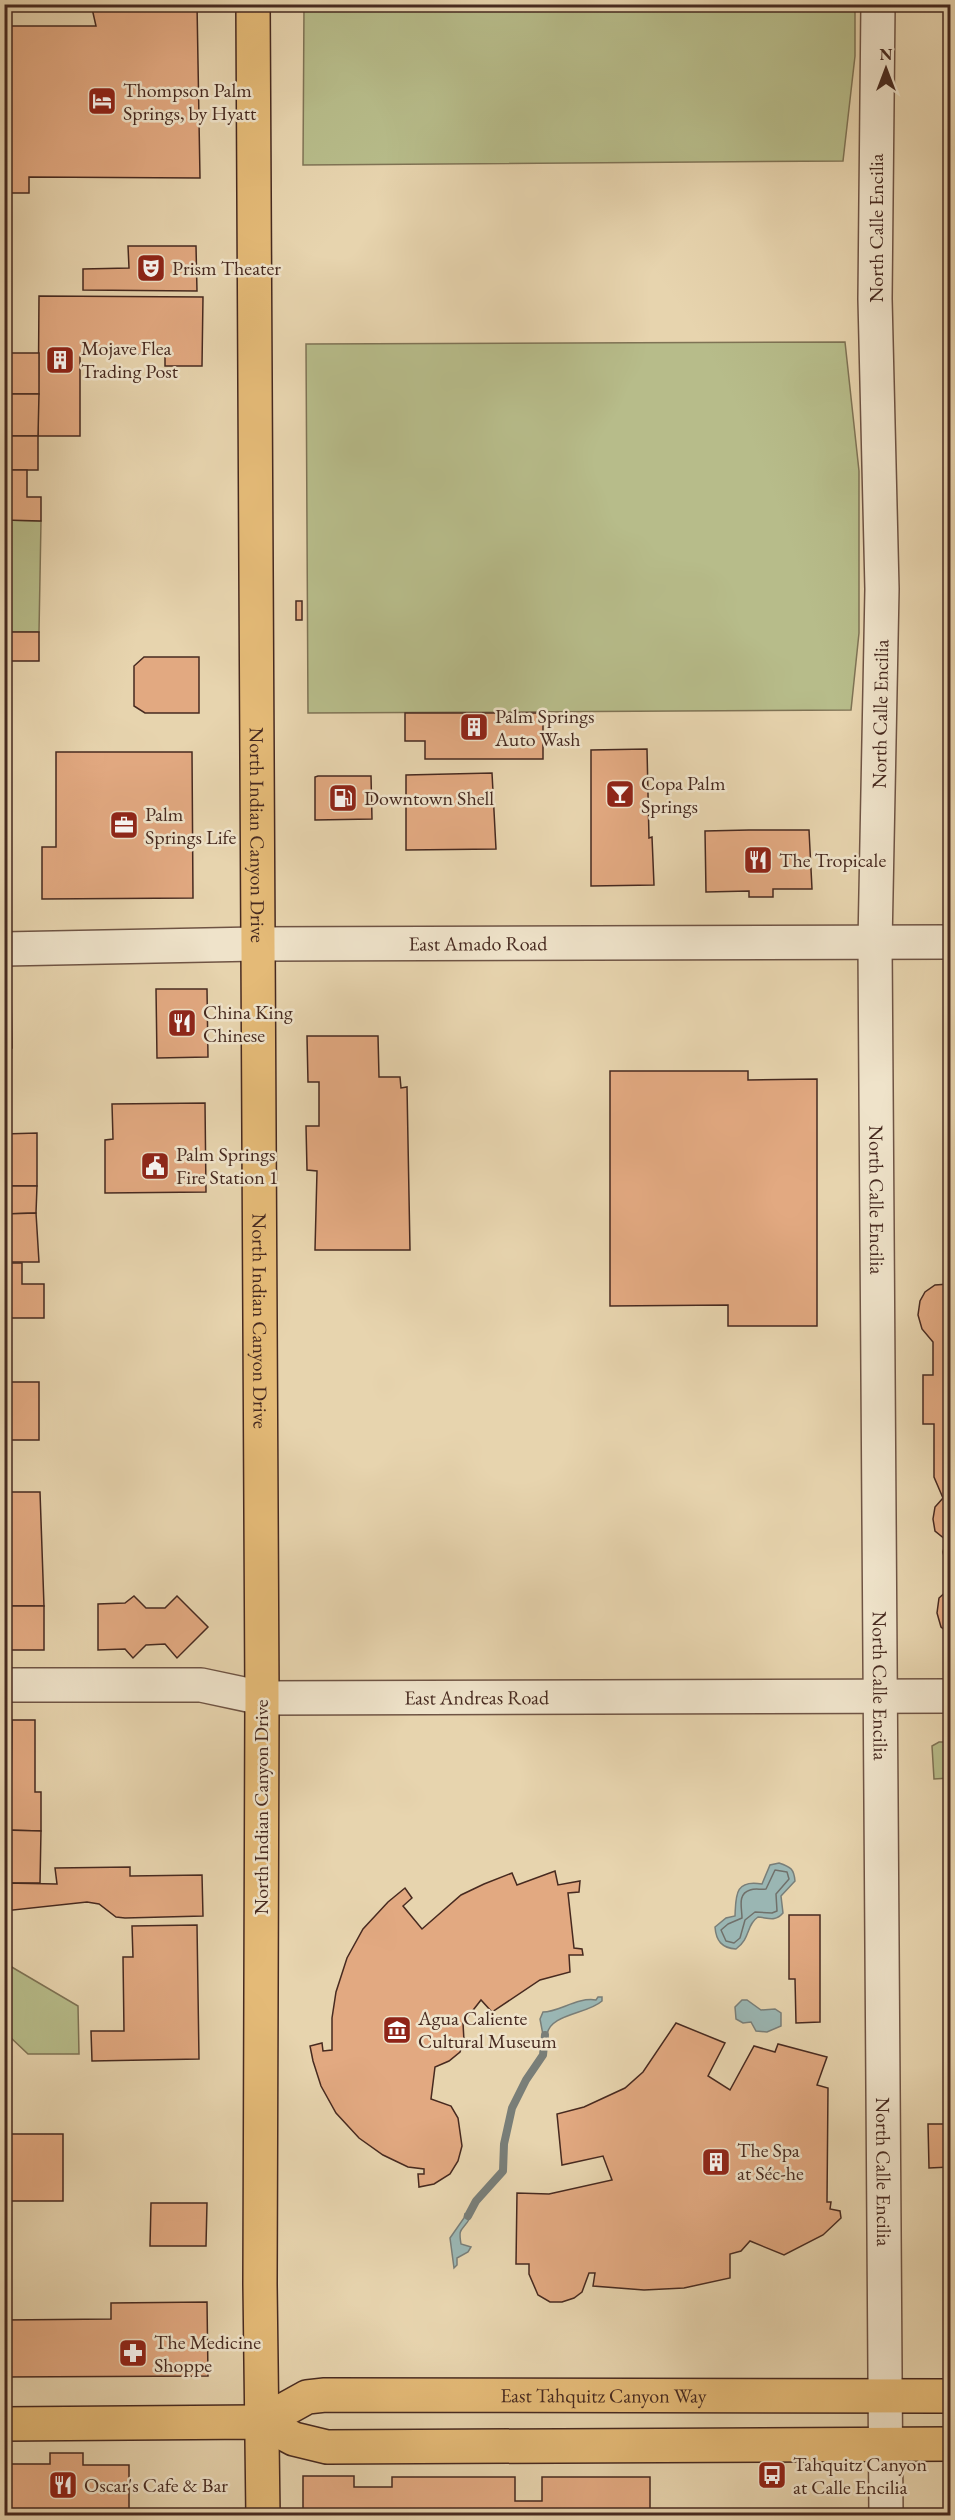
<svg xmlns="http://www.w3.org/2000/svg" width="955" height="2520" font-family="'EB Garamond',serif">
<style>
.green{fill:#b7bc8a;stroke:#7f7355;stroke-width:1.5}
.water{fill:#9ab6b3;stroke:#797e78;stroke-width:1.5}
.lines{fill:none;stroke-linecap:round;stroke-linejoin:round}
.shore{stroke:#70706a;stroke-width:1.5}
.stream{stroke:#797e78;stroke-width:8}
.building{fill:#e2a981;stroke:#472a20;stroke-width:1.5}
.minor-casing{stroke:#6f5444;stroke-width:36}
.major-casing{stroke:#472a20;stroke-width:36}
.minor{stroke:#efe3ca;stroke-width:33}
.major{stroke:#e4ba77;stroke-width:33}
.labels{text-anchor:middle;stroke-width:5;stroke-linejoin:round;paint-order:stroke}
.poi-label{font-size:20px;fill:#472a20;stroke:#efe3ca;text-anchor:start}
.street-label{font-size:20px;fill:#472a20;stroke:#efe3ca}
</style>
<rect width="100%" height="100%" fill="#e7d4ae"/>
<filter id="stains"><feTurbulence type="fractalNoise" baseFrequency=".00333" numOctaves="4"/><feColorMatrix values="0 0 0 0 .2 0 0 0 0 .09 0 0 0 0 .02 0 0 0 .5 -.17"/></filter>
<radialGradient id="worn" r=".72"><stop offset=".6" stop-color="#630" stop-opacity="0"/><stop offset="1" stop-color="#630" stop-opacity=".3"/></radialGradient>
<g class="green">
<polygon points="304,5 855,5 855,56 843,161 303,165"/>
<polygon points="845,342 859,471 859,633 851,710 308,713 306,344"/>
<polygon points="4,520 41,521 39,632 5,632"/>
<polygon points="939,1742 950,1742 950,1778 934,1779 932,1746"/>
<polygon points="10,1966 78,2006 79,2054 28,2054 10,2037"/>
</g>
<g class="water">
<path d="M779 1863C791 1867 794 1869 795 1881L781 1896 783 1913C775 1922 769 1918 758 1917 746 1925 751 1938 736 1949 722 1948 716 1941 715 1927L726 1918 735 1916C736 1897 734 1879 762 1884L770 1865Z"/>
<path d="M598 1997H602V2001C588 2014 549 2014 547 2035H543L540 2019 543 2012C559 2012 577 1997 596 2000Z"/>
<polygon points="742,2000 747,2000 761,2010 775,2009 781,2013 781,2026 767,2032 756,2031 751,2022 743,2023 736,2019 735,2007"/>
<path d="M465 2214 470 2218C462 2232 458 2226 461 2244L471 2247 468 2252 457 2258V2265L454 2268 450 2238 464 2218Z"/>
</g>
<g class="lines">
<path class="shore" d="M775 1870 787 1872 789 1879 776 1894 777 1911 772 1913 755 1912 745 1920 740 1938 734 1943 726 1941 721 1930 728 1924 742 1918C742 1908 737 1894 750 1890 756 1888 760 1890 766 1889Z"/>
<polyline class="stream" points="468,2216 476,2201 503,2171 504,2144 512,2108 526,2080 543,2055 545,2035"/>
</g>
<g class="building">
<polygon points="91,4 197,4 200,178 29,177 29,193 4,193 4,26 96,26"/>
<polygon points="128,246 196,246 197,291 83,290 83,269 129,268"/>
<polygon points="39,296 203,297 202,366 165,366 165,354 80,354 80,436 38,436"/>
<rect x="4" y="353" width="35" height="41"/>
<polygon points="4,394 39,394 38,436 4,436"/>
<rect x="4" y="436" width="34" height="34"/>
<polygon points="4,470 27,470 27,497 41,497 41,521 4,520"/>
<rect x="296" y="601" width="6" height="19"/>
<rect x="4" y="632" width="35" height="29"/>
<polygon points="144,657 199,657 199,713 145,713 134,706 134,666"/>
<polygon points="405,713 543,713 543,759 425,759 425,741 405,741"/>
<polygon points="647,749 649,838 652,837 654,885 591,886 591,750"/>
<polygon points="56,752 192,752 193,898 42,899 42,847 56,847"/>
<polygon points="492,773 496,849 406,850 406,775"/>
<polygon points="318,776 371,776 372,819 315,820 315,777"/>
<polygon points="749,830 809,830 812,889 773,889 773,897 749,897 749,891 706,892 705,831"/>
<polygon points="4,987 11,987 12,1048 4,1048"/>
<polygon points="156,989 207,989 208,1057 157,1058"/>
<polygon points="307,1036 378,1036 379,1077 400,1077 401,1088 407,1087 410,1250 315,1250 317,1171 307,1170 306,1126 319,1126 319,1082 308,1082"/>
<polygon points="610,1071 748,1071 748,1080 817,1079 817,1326 728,1326 728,1305 610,1306"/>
<polygon points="205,1103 206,1192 105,1193 105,1140 113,1139 112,1104"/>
<polygon points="37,1133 37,1186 4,1186 4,1134"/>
<polygon points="4,1186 37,1186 36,1213 4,1214"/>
<polygon points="36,1213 39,1262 4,1262 4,1214"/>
<polygon points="4,1263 22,1263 22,1284 44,1284 44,1318 4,1318"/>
<polygon points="949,1284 950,1284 950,1567 945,1561 943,1552 946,1540 935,1531 933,1519 935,1507 943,1498 934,1477 934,1424 923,1424 923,1375 933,1375 933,1342 922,1329 918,1315 920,1301 925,1292 935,1285"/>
<rect x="4" y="1382" width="35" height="58"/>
<polygon points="4,1492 40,1492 44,1606 4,1606"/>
<polygon points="950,1588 950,1634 941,1627 937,1613 939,1598"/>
<polygon points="134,1596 146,1608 165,1608 177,1596 208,1627 177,1658 165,1644 146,1645 133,1658 125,1649 98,1650 98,1604 125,1603"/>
<rect x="4" y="1606" width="40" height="44"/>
<polygon points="12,1720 35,1720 35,1792 41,1792 41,1831 4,1830 4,1797 11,1797"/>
<polygon points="4,1830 41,1831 40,1883 4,1883"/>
<polygon points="130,1867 130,1876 202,1875 203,1916 125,1918 116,1917 99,1904 87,1902 4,1911 4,1883 57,1884 55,1868"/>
<polygon points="555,1871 558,1885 580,1881 579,1892 568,1893 574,1948 582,1949 583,1955 569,1955 570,1972 540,1980 492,2012 481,2000 463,2023 464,2041 460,2052 449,2061 435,2067 431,2099 451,2106 458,2118 462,2146 458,2161 450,2174 434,2184 419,2187 418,2174 424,2174 424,2169 408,2167 383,2155 359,2138 336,2113 321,2086 313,2061 310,2046 322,2043 323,2051 332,2050 332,2018 336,1992 347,1958 363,1929 388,1902 405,1888 412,1898 403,1906 422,1929 461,1895 484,1884 512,1873 517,1885"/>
<polygon points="789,1915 820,1915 820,2022 796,2023 795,1979 789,1979"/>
<polygon points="197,1925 199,2059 92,2061 91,2031 124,2031 123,1957 133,1957 132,1926"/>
<polygon points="676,2023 725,2043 708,2076 730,2090 754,2046 775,2052 778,2044 827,2057 817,2085 828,2088 827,2202 831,2202 830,2209 840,2211 841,2218 823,2235 784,2255 750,2241 741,2251 730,2254 730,2278 684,2288 644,2290 593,2286 595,2273 589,2273 582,2292 574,2298 562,2302 550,2302 538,2295 529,2274 529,2264 516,2264 517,2193 549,2194 612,2180 603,2156 562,2165 557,2114 584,2107 625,2088 643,2072"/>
<polygon points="928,2124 950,2124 950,2167 929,2168"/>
<rect x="4" y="2134" width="59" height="67"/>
<polygon points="151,2203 207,2203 206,2246 150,2246"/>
<polygon points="207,2302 208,2376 4,2377 4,2320 111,2319 111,2303"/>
<polygon points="50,2453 83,2453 83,2465 129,2465 129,2512 139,2516 4,2516 4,2464 50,2464"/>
<polygon points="303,2476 354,2476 354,2487 392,2487 392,2477 515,2477 515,2501 542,2501 542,2477 650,2477 650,2516 303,2516"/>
</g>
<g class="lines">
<g class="minor-casing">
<g id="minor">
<path id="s1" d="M878 4 875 299 882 589 875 944 886 2516"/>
<path id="s2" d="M4 949 256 944 950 942"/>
<path id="s3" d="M4 1685H201L262 1698 950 1696"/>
</g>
</g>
<g class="major-casing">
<g id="major">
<path id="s4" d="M253 4 262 1698 260 2284 263 2516"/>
<path id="s5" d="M262 2422 307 2397 325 2395 950 2396"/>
<polyline points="4,2424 262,2422 294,2439 327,2447 950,2444"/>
</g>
</g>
<use href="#minor" class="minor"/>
<use href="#major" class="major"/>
</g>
<defs>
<g id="hotel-square" transform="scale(1.5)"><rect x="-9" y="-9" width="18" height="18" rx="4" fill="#8f2418" stroke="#efe3ca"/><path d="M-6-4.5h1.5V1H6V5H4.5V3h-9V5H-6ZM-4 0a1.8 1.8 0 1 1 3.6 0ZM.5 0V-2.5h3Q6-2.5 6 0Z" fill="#fff"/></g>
<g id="theatre-square" transform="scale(1.5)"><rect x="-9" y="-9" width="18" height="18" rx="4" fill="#8f2418" stroke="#efe3ca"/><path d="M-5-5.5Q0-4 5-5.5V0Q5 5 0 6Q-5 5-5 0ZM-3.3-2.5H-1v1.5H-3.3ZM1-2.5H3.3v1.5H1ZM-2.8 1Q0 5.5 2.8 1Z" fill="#fff"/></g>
<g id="building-square" transform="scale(1.5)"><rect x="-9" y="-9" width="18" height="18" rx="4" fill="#8f2418" stroke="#efe3ca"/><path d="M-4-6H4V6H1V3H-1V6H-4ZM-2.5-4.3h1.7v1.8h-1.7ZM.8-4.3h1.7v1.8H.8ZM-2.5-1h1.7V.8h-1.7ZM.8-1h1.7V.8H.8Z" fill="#fff"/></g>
<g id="bar-square" transform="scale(1.5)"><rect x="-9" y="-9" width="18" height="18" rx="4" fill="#8f2418" stroke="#efe3ca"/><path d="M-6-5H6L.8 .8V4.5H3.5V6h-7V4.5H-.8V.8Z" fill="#fff"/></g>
<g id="fuel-square" transform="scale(1.5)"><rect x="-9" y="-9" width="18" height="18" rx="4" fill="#8f2418" stroke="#efe3ca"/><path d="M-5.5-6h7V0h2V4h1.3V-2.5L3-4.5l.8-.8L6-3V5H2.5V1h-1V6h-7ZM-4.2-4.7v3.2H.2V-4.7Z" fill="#fff"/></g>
<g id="office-square" transform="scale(1.5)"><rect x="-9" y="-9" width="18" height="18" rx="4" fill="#8f2418" stroke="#efe3ca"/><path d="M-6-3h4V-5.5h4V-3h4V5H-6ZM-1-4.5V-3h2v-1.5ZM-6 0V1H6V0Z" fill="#fff"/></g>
<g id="restaurant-square" transform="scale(1.5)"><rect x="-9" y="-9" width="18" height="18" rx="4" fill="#8f2418" stroke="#efe3ca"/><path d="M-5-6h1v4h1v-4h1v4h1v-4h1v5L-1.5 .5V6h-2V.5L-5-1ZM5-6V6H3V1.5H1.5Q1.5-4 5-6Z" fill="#fff"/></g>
<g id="civic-square" transform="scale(1.5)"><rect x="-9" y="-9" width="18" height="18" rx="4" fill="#8f2418" stroke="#efe3ca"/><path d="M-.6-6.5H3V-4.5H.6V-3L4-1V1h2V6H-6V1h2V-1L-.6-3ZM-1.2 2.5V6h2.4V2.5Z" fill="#fff"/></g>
<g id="museum-square" transform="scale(1.5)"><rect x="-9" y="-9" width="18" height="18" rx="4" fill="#8f2418" stroke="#efe3ca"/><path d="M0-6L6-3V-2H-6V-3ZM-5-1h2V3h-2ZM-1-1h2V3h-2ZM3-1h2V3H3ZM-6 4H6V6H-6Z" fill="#fff"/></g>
<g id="pharmacy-square" transform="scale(1.5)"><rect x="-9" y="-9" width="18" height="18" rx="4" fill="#8f2418" stroke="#efe3ca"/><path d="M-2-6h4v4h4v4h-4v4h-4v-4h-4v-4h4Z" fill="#fff"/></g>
<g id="bus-square" transform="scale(1.5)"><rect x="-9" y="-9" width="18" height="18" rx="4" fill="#8f2418" stroke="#efe3ca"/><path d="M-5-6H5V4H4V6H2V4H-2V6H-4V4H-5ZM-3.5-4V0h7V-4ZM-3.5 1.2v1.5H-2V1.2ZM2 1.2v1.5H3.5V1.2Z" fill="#fff"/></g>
</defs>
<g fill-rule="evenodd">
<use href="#hotel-square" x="102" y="101"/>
<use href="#theatre-square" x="151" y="268"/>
<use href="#building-square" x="60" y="360"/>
<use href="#building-square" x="474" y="727"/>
<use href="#bar-square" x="620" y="794"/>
<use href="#fuel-square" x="343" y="798"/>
<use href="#office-square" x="124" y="825"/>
<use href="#restaurant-square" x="758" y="860"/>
<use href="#restaurant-square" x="182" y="1023"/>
<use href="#civic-square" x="155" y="1166"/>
<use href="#museum-square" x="397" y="2030"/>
<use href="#building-square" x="716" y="2162"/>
<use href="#pharmacy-square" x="133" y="2353"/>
<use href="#bus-square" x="772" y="2475"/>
<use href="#restaurant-square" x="63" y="2485"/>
</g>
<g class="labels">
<g class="poi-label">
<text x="123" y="97">Thompson Palm<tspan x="123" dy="23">Springs, by Hyatt</tspan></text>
<text x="172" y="275">Prism Theater</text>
<text x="81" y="355">Mojave Flea<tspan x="81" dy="23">Trading Post</tspan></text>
<text x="495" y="723">Palm Springs<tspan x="495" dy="23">Auto Wash</tspan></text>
<text x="641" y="790">Copa Palm<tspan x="641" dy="23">Springs</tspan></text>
<text x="364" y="805">Downtown Shell</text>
<text x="145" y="821">Palm<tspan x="145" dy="23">Springs Life</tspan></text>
<text x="779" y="867">The Tropicale</text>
<text x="203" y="1019">China King<tspan x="203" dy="23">Chinese</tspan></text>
<text x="176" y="1161">Palm Springs<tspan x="176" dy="23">Fire Station 1</tspan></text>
<text x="418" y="2025">Agua Caliente<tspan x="418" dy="23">Cultural Museum</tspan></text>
<text x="737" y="2157">The Spa<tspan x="737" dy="23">at Séc-he</tspan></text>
<text x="154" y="2349">The Medicine<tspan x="154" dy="23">Shoppe</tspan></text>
<text x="793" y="2471">Tahquitz Canyon<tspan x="793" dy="23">at Calle Encilia</tspan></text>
<text x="84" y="2492">Oscar's Cafe &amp; Bar</text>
</g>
<g class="street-label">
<text transform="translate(876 228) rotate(-90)" y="7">North Calle Encilia</text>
<text transform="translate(880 714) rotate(-89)" y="7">North Calle Encilia</text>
<text dy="7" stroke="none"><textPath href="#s4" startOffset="831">North Indian Canyon Drive</textPath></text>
<text dy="7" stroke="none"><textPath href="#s2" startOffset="474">East Amado Road</textPath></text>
<text dy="7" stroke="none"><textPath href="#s1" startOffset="1196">North Calle Encilia</textPath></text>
<text dy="7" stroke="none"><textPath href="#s4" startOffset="1317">North Indian Canyon Drive</textPath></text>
<text dy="7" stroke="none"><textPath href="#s1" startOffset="1682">North Calle Encilia</textPath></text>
<text dy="7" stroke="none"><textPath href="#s3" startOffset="474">East Andreas Road</textPath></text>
<text transform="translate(261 1807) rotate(-90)" y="7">North Indian Canyon Drive</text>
<text dy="7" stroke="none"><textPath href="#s1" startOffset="2168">North Calle Encilia</textPath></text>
<text dy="7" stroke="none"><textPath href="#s5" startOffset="348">East Tahquitz Canyon Way</textPath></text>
</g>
</g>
<rect width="955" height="2520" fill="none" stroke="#e7d4ae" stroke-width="24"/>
<rect x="6" y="6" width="943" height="2508" fill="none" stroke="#472a20" stroke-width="3"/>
<rect x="12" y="12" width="931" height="2496" fill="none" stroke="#472a20" stroke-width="1.5"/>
<g transform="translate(886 69)" stroke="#efe3ca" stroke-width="4.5" paint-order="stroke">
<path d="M0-4.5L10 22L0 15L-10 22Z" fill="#472a20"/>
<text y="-9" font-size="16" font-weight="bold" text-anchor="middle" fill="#472a20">N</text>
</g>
<rect width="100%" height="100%" filter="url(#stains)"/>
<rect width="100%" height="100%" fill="url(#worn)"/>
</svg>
